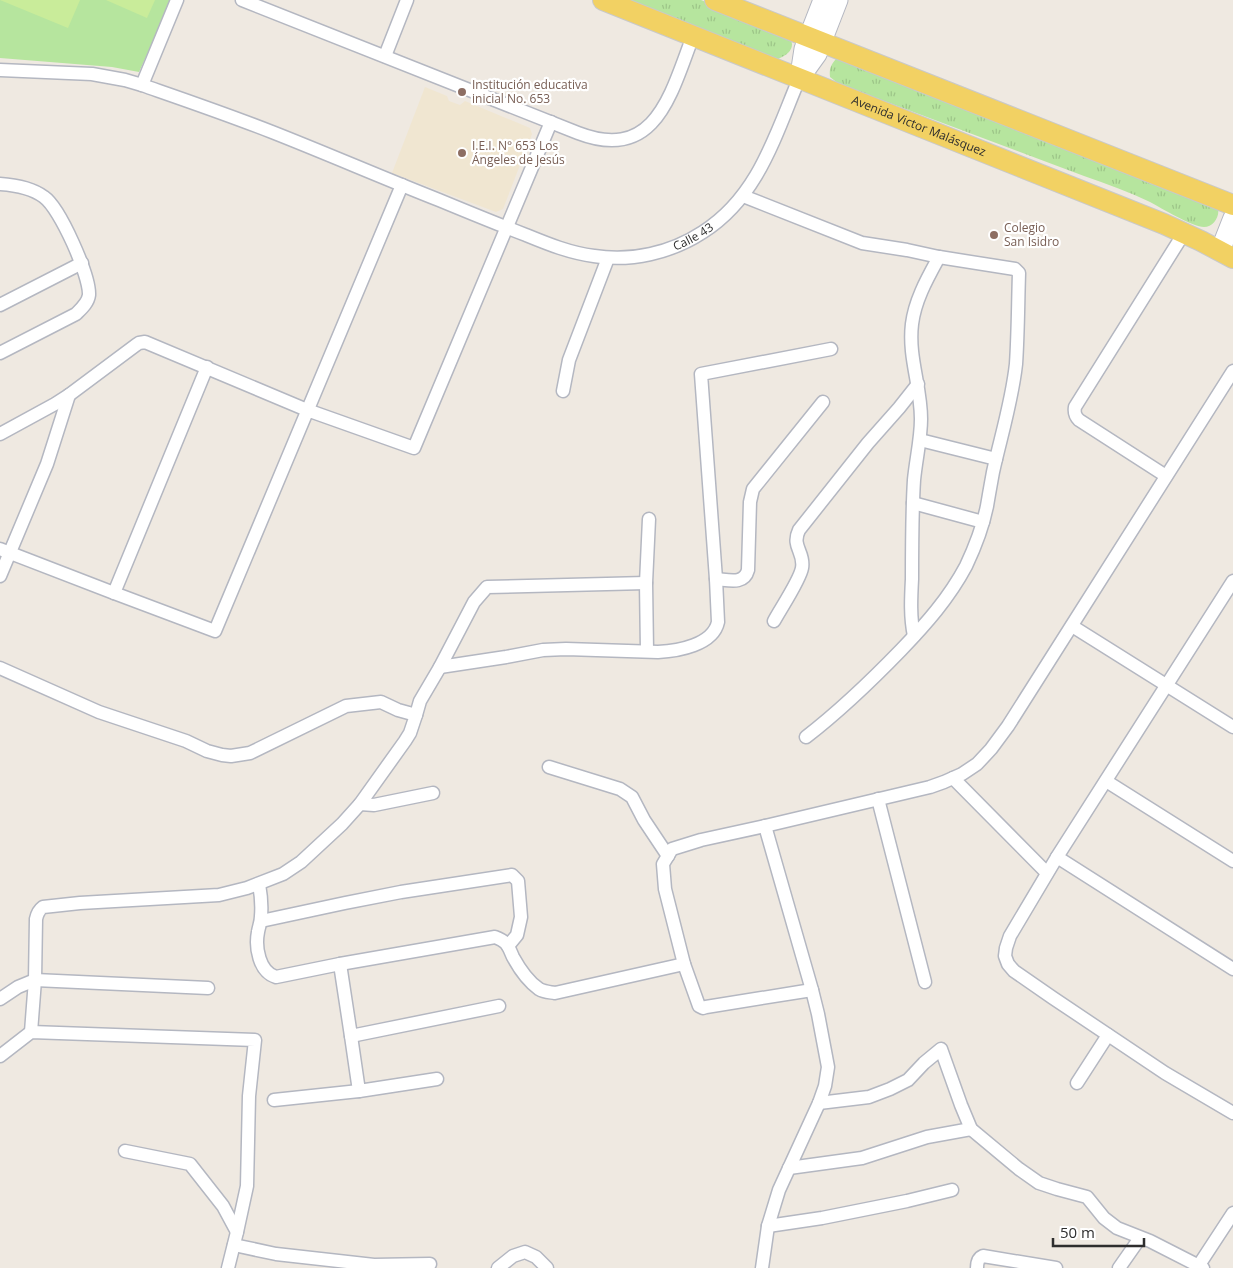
<svg xmlns="http://www.w3.org/2000/svg" width="1233" height="1268" font-family="'Open Sans',sans-serif">
<style>
.education{fill:#f0e6d1}
.grass{fill:url(#grass-tufts)}
.park{fill:#b6e59e}
.pitch{fill:#c9ec9a}
.lines{fill:none;stroke-linecap:round;stroke-linejoin:round}
.street-casing{stroke:#b4b7c1;stroke-width:15}
.secondary-casing{stroke:#b4b7c1;stroke-width:21}
.primary-casing{stroke:#c9c9c9;stroke-width:22}
.street{stroke:#fff;stroke-width:12}
.secondary{stroke:#fff;stroke-width:19}
.primary{stroke:#f2d163;stroke-width:20}
.education-dot{fill:#8d6e63;stroke:#fff;stroke-width:2}
.labels{text-anchor:middle;stroke-width:4.5;stroke-linejoin:round;paint-order:stroke}
.education-label{font-size:12px;fill:#785e54;stroke:#fff;text-anchor:start}
.street-label{font-size:12px;fill:#2e2e2e;stroke:#fff}
</style>
<defs>
<pattern id="grass-tufts" width="24" height="20" patternUnits="userSpaceOnUse" patternTransform="scale(1.25)"><rect width="24" height="20" fill="#b6e59e"/><path d="M3 7l-1-3M5 7V3M7 7l1-3M15 17l-1-3M17 17v-4M19 17l1-3" fill="none" stroke="#9dc588"/></pattern>
</defs>
<rect width="100%" height="100%" fill="#efe9e1"/>
<polygon class="education" points="425,87 447,96 449,101 460,105 465,101 530,128 532,134 503,209 496,212 392,173"/>
<g class="grass">
<path d="M626 0H701L787 34C797 45 791 54 778 59Z"/>
<path d="M837 58 1218 208C1220 217 1213 227 1204 227 1193 227 1161 208 1150 202 1129 192 1107 184 1084 176L839 84 830 77C829 69 831 64 837 58Z"/>
</g>
<polygon class="park" points="0,0 172,0 139,72 112,67 0,58"/>
<g class="pitch">
<polygon points="0,0 80,0 68,28"/>
<polygon points="106,0 155,0 147,18"/>
</g>
<g class="lines">
<g class="street-casing">
<g id="street">
<path d="M242 0 578 133C656 163 671 93 693 36"/>
<polyline points="385,56 407,0"/>
<path id="s1" d="M0 70 92 74 125 80 142 85C185 100 229 115 272 132 328 154 383 178 439 200 468 212 497 224 526 235 548 244 570 253 594 256 631 262 671 253 703 232 758 197 775 136 799 79"/>
<polyline points="142,85 177,0"/>
<path d="M0 184C15 185 32 188 44 197 60 208 90 276 89 295 88 303 81 309 76 314L0 353"/>
<path d="M743 196 862 243 907 250 939 257 1015 269 1019 273C1018 304 1018 334 1016 364 1012 401 1001 436 993 472 991 483 989 494 987 506 983 526 975 547 966 566 949 598 926 624 901 650 870 682 841 710 806 737"/>
<polyline points="0,305 82,263"/>
<polyline points="563,391 569,360 608,258"/>
<polyline points="0,434 55,404 69,395 136,345 139,343 145,342 307,410 414,448 551,122"/>
<polyline points="920,440 996,459"/>
<path d="M1166 476 1079 420C1075 416 1074 413 1075 407L1184 233"/>
<polyline points="913,503 983,522"/>
<polyline points="0,549 114,593 215,631 402,185"/>
<polyline points="0,576 47,464 69,395"/>
<path d="M716 579C729 580 744 585 748 570L750 502 753 489 823 402"/>
<polyline points="1233,581 1057,857 1010,936 1006,948 1005,956 1008,964 1014,971 1053,998 1165,1073 1233,1113"/>
<polyline points="114,593 207,367"/>
<path d="M774 621C781 608 800 580 802 568 805 552 791 547 799 530L868 443 899 408 918 384"/>
<polyline points="1072,626 1233,727"/>
<path d="M914 636C910 617 911 598 912 579 912 546 912 512 914 480 916 459 921 439 921 419 921 386 908 357 912 324 915 300 927 279 939 257"/>
<polyline points="647,651 646,583 649,519"/>
<path d="M440 667 506 657 543 650 566 649 658 652C678 651 713 645 718 622L716 579 701 374 831 349"/>
<path d="M0 668 99 712 186 741 207 751 222 755 231 756 250 753 346 706 381 702 398 710 416 715 410 733 405 741 360 804 342 824 301 862 283 874 247 888 219 895 80 903 43 907C39 910 37 914 36 919L35 980 31 1032"/>
<polyline points="416,715 420,701 440,667 474,602 487,587 646,583"/>
<polyline points="549,767 620,789 632,797 644,820 668,856"/>
<polyline points="953,778 1047,873"/>
<polyline points="1106,781 1233,861"/>
<polyline points="878,799 925,982"/>
<polyline points="360,804 374,805 433,793"/>
<polyline points="1057,857 1233,969"/>
<path d="M259 884C261 895 262 905 261 916 261 922 259 926 258 932 255 947 259 972 276 977L340 964 495 937C508 942 508 946 513 957 519 968 529 982 539 989 544 992 549 992 555 993L684 964"/>
<polyline points="261,921 345,903 401,892 512,875 518,881 521,917 517,935 508,946"/>
<polyline points="340,964 351,1036 499,1006"/>
<polyline points="812,990 706,1007 703,1008 699,1006 684,964 665,889 663,864 672,849 701,840 765,826 930,787 944,782 962,774 977,764 991,749 1008,726 1233,371"/>
<polyline points="0,999 18,987 35,980 208,988"/>
<polyline points="351,1036 359,1091 437,1079"/>
<polyline points="0,1056 31,1032 255,1040 249,1096 247,1186 237,1232 228,1268"/>
<polyline points="1077,1083 1108,1035"/>
<polyline points="274,1100 359,1091"/>
<polyline points="819,1103 869,1097 890,1089 908,1080 924,1063 941,1049 961,1105 971,1129 1019,1169 1039,1183 1057,1189 1087,1197 1104,1218 1117,1228 1150,1241 1203,1268"/>
<polyline points="125,1151 190,1164 223,1206 237,1232"/>
<polyline points="789,1168 862,1158 927,1137 971,1129"/>
<polyline points="768,1226 822,1218 907,1201 952,1190"/>
<polyline points="234,1245 276,1254 374,1265 430,1264"/>
<polyline points="498,1268 513,1256 525,1252 536,1257 547,1268"/>
<polyline points="762,1268 768,1226 779,1190 819,1103 825,1086 828,1067 818,1014 812,990 765,826"/>
<path d="M977 1268C977 1262 978 1258 983 1256L1056 1268"/>
<polyline points="1119,1268 1140,1238"/>
<polyline points="1197,1268 1233,1213"/>
</g>
</g>
<g class="secondary-casing">
<g id="secondary">
<polyline points="800,75 804,49 823,0"/>
<polyline points="799,79 817,54 838,0"/>
<polyline points="1220,251 1233,218"/>
</g>
</g>
<g class="primary-casing">
<g id="primary">
<path id="s2" d="M603 0 1164 224 1201 241 1233 258"/>
<polyline points="715,0 1233,205"/>
</g>
</g>
<use href="#street" class="street"/>
<use href="#secondary" class="secondary"/>
<use href="#primary" class="primary"/>
</g>
<g class="education-dot">
<circle cx="462" cy="92" r="5"/>
<circle cx="462" cy="153" r="5"/>
<circle cx="994" cy="235" r="5"/>
</g>
<g class="labels">
<g class="education-label">
<text x="472" y="89">Institución educativa<tspan x="472" dy="14">inicial No. 653</tspan></text>
<text x="472" y="150">I.E.I. N° 653 Los<tspan x="472" dy="14">Ángeles de Jesús</tspan></text>
<text x="1004" y="232">Colegio<tspan x="1004" dy="14">San Isidro</tspan></text>
</g>
<g class="street-label">
<text dy="4" stroke="none"><textPath href="#s2" startOffset="340">Avenida Victor Malásquez</textPath></text>
<text dy="4" stroke="none"><textPath href="#s1" startOffset="730">Calle 43</textPath></text>
</g>
</g>
<path d="M1053 1238v8h91v-8" fill="none" stroke="#2e2e2e" stroke-width="2.5"/>
<text x="1060" y="1238" font-size="15" fill="#2e2e2e" stroke="#ffffff" stroke-width="4" paint-order="stroke">50 m</text>
</svg>
